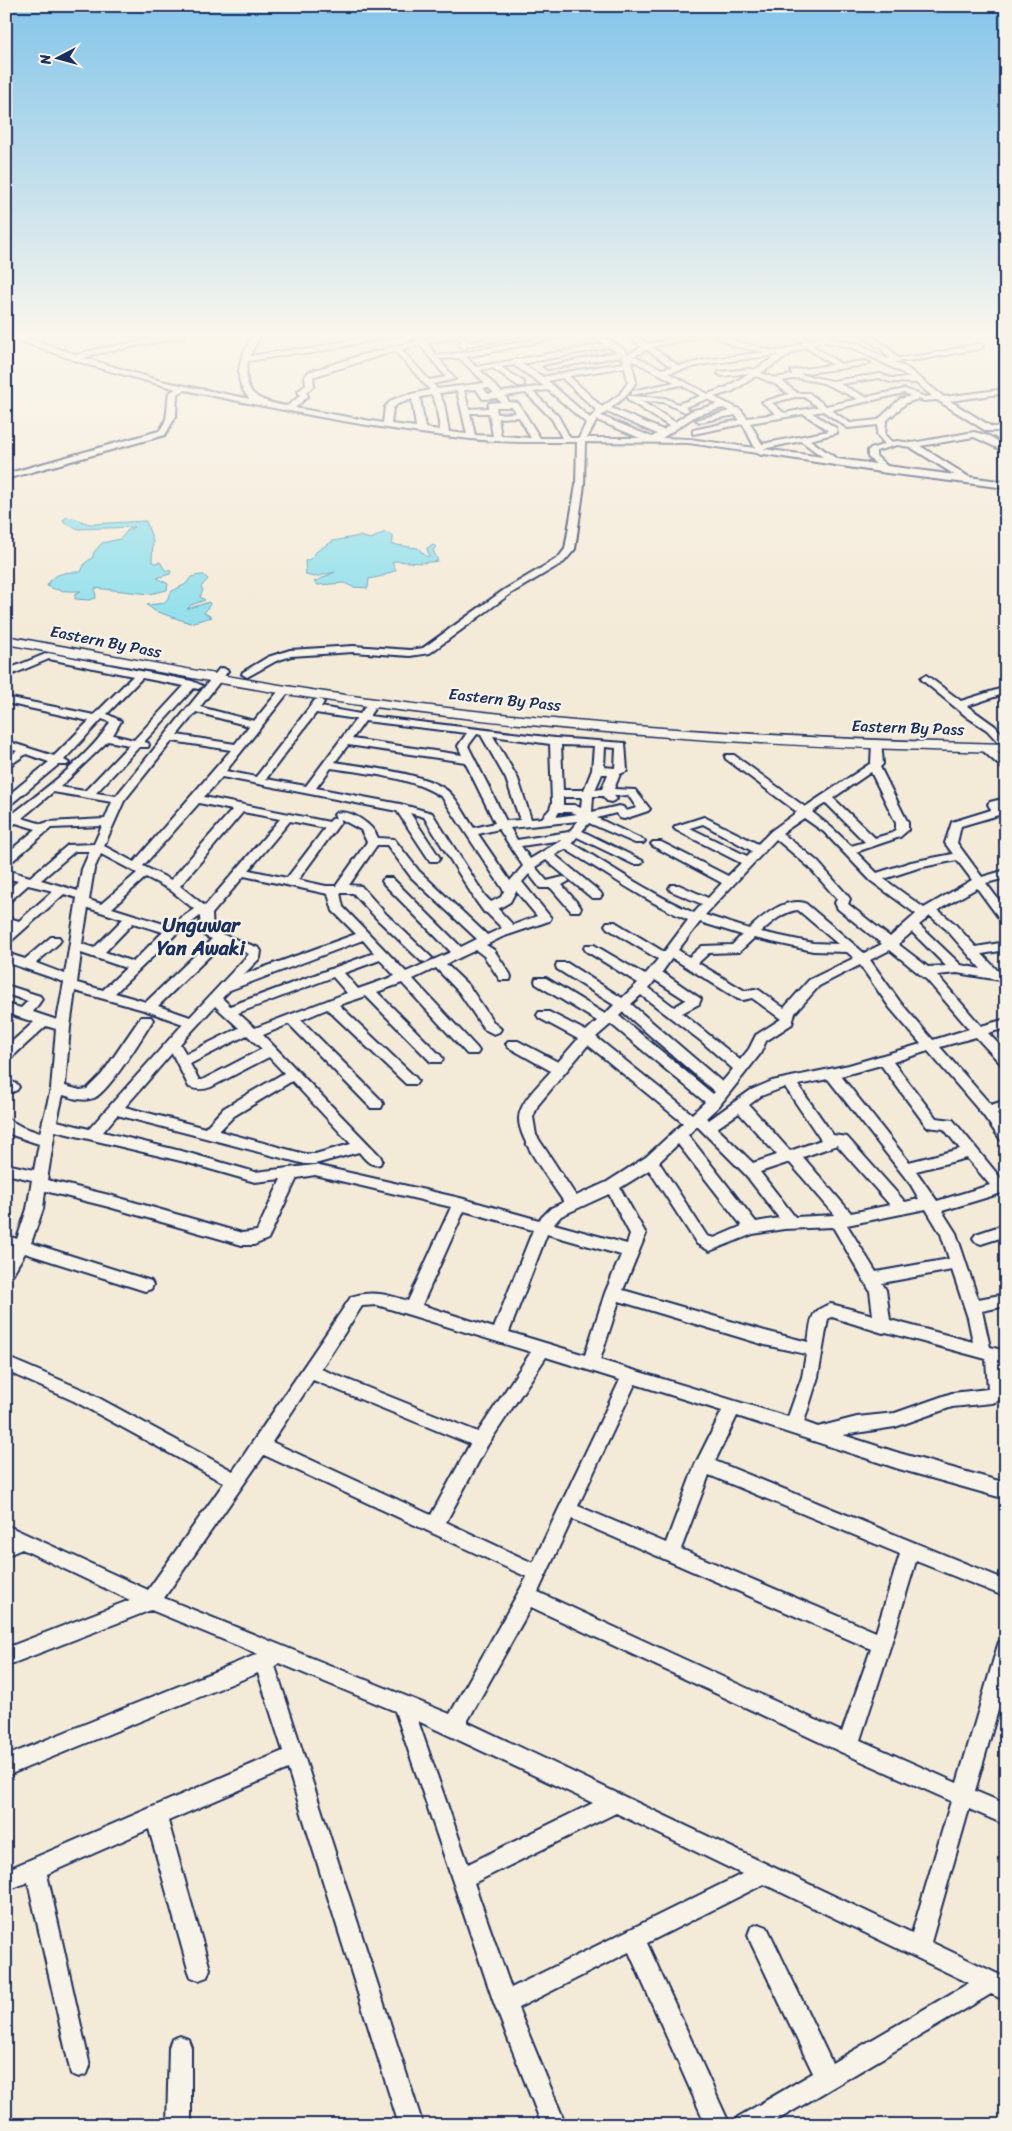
<svg xmlns="http://www.w3.org/2000/svg" width="1012" height="2131" font-family="Sriracha,sans-serif">
<style>
.water{fill:#8fdfec;stroke:#6199b3}
.lines{fill:none;stroke-linecap:round;stroke-linejoin:round}
.minor-casing{stroke:#1b2f5e;stroke-width:4}
.major-casing{stroke:#1b2f5e;stroke-width:3}
.minor{fill:#f7f3e8;fill-rule:evenodd}
.major{fill:#f7f3e8;fill-rule:evenodd}
.labels{text-anchor:middle;stroke-width:4.5;stroke-linejoin:round;paint-order:stroke}
.far-street-label{font-size:16px;fill:#1b2f5e;stroke:#f7f3e8}
.neighbourhood-label{font-size:20px;font-weight:bold;fill:#1b2f5e;stroke:#f7f3e8}
</style>
<rect width="100%" height="100%" fill="#f4ead8"/>
<filter id="ink" filterUnits="userSpaceOnUse"><feTurbulence type="fractalNoise" baseFrequency=".02" numOctaves="2"/><feDisplacementMap in="SourceGraphic" scale="10" xChannelSelector="R" yChannelSelector="G"/><feConvolveMatrix kernelMatrix="1 2 1 2 8 2 1 2 1" color-interpolation-filters="sRGB"/></filter>
<g filter="url(#ink)">
<g class="water">
<path d="M67 517C77 518 82 522 90 524L146 521 153 541 152 561 155 563 160 562 165 570 171 571 170 574 157 578 168 584 167 590 150 594 95 588 96 598 89 600 75 599V594L81 591C68 591 59 592 47 586 53 572 68 572 81 572L85 563 92 558 94 552 102 543 120 539 128 530 134 527 79 529 64 523 63 520Z"/>
<polygon points="385,532 393,536 393,542 390,544 418,548 427,557 429,556 427,548 434,545 436,547 433,550 438,561 421,563 395,561 392,562 396,570 383,576 369,579 368,588 353,587 344,583 318,585 314,582 335,572 314,577 306,575 305,561 312,558 317,551 333,541 359,536 371,539"/>
<polygon points="200,575 204,575 208,579 201,587 203,590 200,597 205,600 191,605 187,609 209,602 210,604 204,613 212,617 190,623 155,611 147,605 165,603 172,591 186,584 191,577"/>
</g>
<g class="lines">
<g class="minor-casing">
<g id="minor">
<path d="M10 335H19L77 355 93 350 173 335H185L182 337 95 354 84 358 161 381 250 399C230 380 241 355 253 335H260L250 356 297 349 306 350 369 336 400 335 306 354 297 353 248 361C241 395 258 401 287 406L300 396 298 391 306 385 305 376 309 372 362 355 417 341 413 335H419L424 340 443 335H463L469 342 511 335H525L468 346 465 349 458 345 462 343 458 337 427 343 436 355 462 353 560 335H573L466 357 476 367 604 344 592 335C605 335 620 345 628 354L642 347 627 335H634L648 344 686 335H698V337L652 347 679 366 706 360 765 352 733 346 713 335H721L738 342 774 351 785 350 804 343 792 335H800L810 340 825 335H833L828 338 859 344 887 359 890 358 881 349 861 335C876 335 888 347 898 358L924 355 979 344 983 346 982 348 924 359 894 362 907 368 944 397 1006 389V393L950 401 992 427H1006V431H986L937 400 924 401 918 399 906 403 886 421 885 435 892 442 897 441 912 443 974 432 989 436 1006 446V452L974 437 920 446 969 477 1006 482V488L887 473 764 454 761 455 757 453 689 443 585 442 584 485 575 549 564 562 510 594 430 653 410 656 353 652 291 656 276 661 247 677 242 674 243 672 268 657 290 650 353 646 410 650 423 648 504 590 558 558 565 549 576 485 577 442C542 442 506 443 471 439 375 429 280 410 185 390L177 394 176 416 165 435 6 479V474L159 431C170 419 166 407 169 393L176 389 85 364 10 337ZM820 341 854 348 901 372 910 378H891L880 374 832 381 799 374 866 365 870 363 866 361 841 364 813 346ZM420 345 446 377 429 380 402 350ZM609 347 617 352 544 367 548 369 622 356 624 363 572 371 543 377 522 364ZM805 347 833 365 796 370 791 371 792 375 775 378 761 373 792 353ZM647 350 672 367 662 369 634 356ZM395 351 430 390 403 396 392 400 385 407 383 423 295 408 308 396 306 392 314 386 313 377 315 376ZM778 355 754 370 750 369 719 372 718 374 722 376 749 373 727 387 708 394 668 373 706 364ZM459 358 485 383 437 389 433 384 455 379 439 359ZM631 360 675 382 632 391V395L681 385 701 396 678 404 665 398 628 396V400L669 426 663 430 611 408 625 397 636 382ZM514 365 544 386 501 392 480 370 493 368 518 386H524V382L501 367ZM625 367 628 382 620 394 602 407 569 376ZM756 376 775 384 789 394 762 402 776 414 747 418 741 410 714 397 733 391ZM562 378 597 411 590 418 548 381ZM798 378 823 383 858 399 826 406 809 393H797L782 381ZM879 378 890 382 916 383 932 396 925 397 905 389 866 397 840 384ZM483 388H489L494 393 488 394ZM476 389 483 399 497 398 501 402 489 403 488 408 469 409 464 390ZM548 390 586 423 579 438H570L558 416 533 392ZM457 391 467 434 449 432 444 404 439 393ZM526 393 552 419 562 438H540L518 403 509 402 505 396ZM904 393 911 396 900 399 878 420 850 423 831 410ZM432 395 436 404 440 430 425 428 420 397ZM795 397H804L818 407 784 413 772 403ZM412 399 416 427 391 424 393 408 398 404ZM707 399 717 404 691 411 675 422 641 401 663 402 685 412 689 410 685 407ZM496 407H512L516 413 497 414ZM723 408 730 411 696 420 700 422 735 415 740 420 693 430V434L743 424 755 448 689 439 662 438 697 415ZM823 411 848 428 878 425 877 435 885 444 868 450V457L876 464 837 459 810 440 837 433 836 428 812 413ZM607 412 657 434 652 437 601 416ZM470 413H489L493 436 475 435ZM804 414 829 431 762 444 750 423ZM519 417 531 438 501 436 498 418ZM597 420 640 438H587ZM801 441 823 457 763 449ZM897 445 910 447 955 475 887 466 876 456V451Z"/>
<polygon points="737,335 746,335 742,337"/>
<path d="M48 653 192 681 203 686 198 689 194 688 144 742 148 743 149 745 148 747H139L96 793 116 796 219 669 223 668 228 671 200 707 254 721 282 687H290L291 689 226 771 256 777 315 700 319 699 324 702 321 707 360 714 370 700H378L379 702 369 716 555 738 625 743 627 771 620 774 614 789 635 790 650 809 648 811 624 819 620 818 616 813 597 818 645 841 643 843H635L589 823 582 831 643 861 641 864H633L577 837 572 843C612 867 651 894 694 913L702 904 671 891 669 888 671 885H679L708 898 722 883 653 846 651 844 653 842H661L728 876 741 863 676 830 674 828 676 826 704 817 758 844 771 831 797 812 726 759 725 757 726 755H734L805 807 871 763 872 743 873 741H881L883 764 880 767 908 823V830L900 837 856 852 877 873 911 862 953 854 945 843 952 822 991 810 988 804 990 802 1006 798V804L1001 806 1004 812 1002 814 961 826 957 843 982 877 1006 870V878L986 883 1006 910V923L1002 922 977 888 938 910 954 923 976 947 1006 942V950L982 954 998 971 1006 973V981L957 973 937 975 981 1026 1006 1019V1028L988 1033 1006 1052V1066L1001 1064 976 1037 940 1047 991 1105 1006 1100V1110L997 1113 1006 1125V1141L1001 1140 983 1115 928 1051 893 1062 936 1118 953 1120 1003 1181H1006L1005 1192 942 1211 956 1233 978 1299 1006 1294V1306L982 1311 990 1347 1006 1351V1365L1003 1364 1004 1390 998 1401 992 1403 952 1407 895 1427 843 1435 899 1453 1006 1483V1499L899 1469 737 1416 715 1461 1006 1580V1597L916 1561 891 1644 860 1740 957 1783 997 1648 999 1642 1006 1639V1682L975 1791 1006 1804V1825L969 1809 931 1942 1006 1978V2001L991 1994 769 2125H734L738 2117 813 2073 751 1943 748 1935 751 1927 759 1924 767 1927 832 2063 969 1983 764 1884 647 1943 730 2125H706L629 1952 518 2008 566 2125H542L494 2003 395 1711 279 1663 275 1666 423 2125H399L288 1769 168 1821 210 1969 207 1977 199 1980 191 1977 188 1969 149 1829 47 1874 90 2066 87 2074 79 2077 71 2074 28 1882 6 1891V1870L283 1751 258 1673 6 1776V1756L258 1654 151 1610 6 1666V1648L130 1600 22 1549 6 1556V1525L148 1590 224 1483 74 1401 6 1371V1357L86 1391 233 1471 351 1297C372 1290 388 1295 408 1301L451 1207 315 1175 297 1178 268 1239 254 1245H242L109 1207 45 1191 43 1209 31 1243 151 1281 153 1285 151 1289 145 1291 25 1253 12 1275 6 1277V1257L11 1249 6 1247V1235L17 1239 27 1209 32 1180 6 1174V1164L34 1170 39 1144 12 1135 6 1131V1118L22 1127 40 1133 51 1089 56 1029 46 1026 11 1058 6 1060V1047L34 1022 6 1013V1004L21 1008 28 1001 6 994V985L40 996 42 999 33 1012 57 1020 64 982 6 962V953L25 959 51 937H59L61 940 59 943 36 963 65 974 77 898 64 894 10 942 6 943V932L12 927 6 925V917L19 921 53 891 28 885 10 901 6 902V891L18 881 6 878V870L30 877 68 845 94 844 102 826 51 828 10 863 6 864V854L36 829 16 823 6 828V819C36 796 93 754 110 722L102 719 64 760 69 763 67 765H58L10 805 6 806V797L49 762 26 754 6 768V759L17 751 6 748V741L54 756 89 721 6 703V697L94 715 133 676 49 659 6 677V670ZM142 678 184 686 134 740 113 735 121 721 107 714ZM196 712 249 726 235 744 177 735ZM316 713 356 719 306 786 266 779ZM365 721 467 733 458 746 462 755 352 739ZM477 734 481 735 506 779 520 820 506 821 468 746ZM493 736 550 744 552 803 550 809 542 818 531 819 518 779ZM108 741 129 745 85 791 60 787ZM172 741 231 750 134 862 104 846 124 801ZM348 745 465 762 495 823 474 828C466 817 459 802 450 793 430 773 364 767 335 762ZM561 745 594 746 592 770 584 790H563ZM605 747 616 748 615 768 604 767ZM331 768C368 774 410 776 442 797L504 891 501 897 491 902 485 896 432 813 400 804 316 788ZM871 772 896 823V829L892 833 875 838 833 798ZM602 774H608L602 789 595 790ZM222 777 397 811 430 861H438L440 858 410 813 424 817 476 901 484 912 487 913 502 928 487 935 419 871 394 839 378 838C373 825 351 809 336 813L334 815 336 818 332 819 329 822 204 797ZM53 792 112 802 105 819 48 822 42 824 22 818ZM628 795 637 808 626 811 623 807 619 806 592 812 593 796H603L607 801 611 802 617 799 614 796ZM563 797H582L581 808 574 805H563ZM199 803 232 810 171 880 143 866ZM826 803 865 842 851 846 832 828 812 812ZM243 812 280 819 205 906 180 886ZM559 812H570L577 814 556 817ZM804 818 824 832 871 881 916 914 890 937 848 904 850 899 848 896 817 861 782 833ZM341 819 361 830 367 842 336 886H326L298 880 340 823ZM290 821 325 828 287 878 249 870ZM578 821 569 832 517 840 510 828ZM703 824 752 851 747 856 690 828ZM499 829 523 866 510 881 478 834ZM776 839 809 867 837 899 835 903 838 909 882 944 864 953 805 903C784 898 764 915 749 929L705 915ZM562 840 530 859 521 846ZM377 845H387L411 877 477 939 461 947 392 878H384L382 881 384 884 451 952 406 972 343 907 340 893H353L378 920 421 961 426 962 432 958 386 914 361 886 349 885ZM565 849C606 873 645 901 688 920L664 952 615 922H607L605 925 607 928 658 959 645 975 594 945H586L584 948 586 951 638 983 622 998 567 963H557L556 966 557 969 614 1005 605 1014 546 978H536L535 981 536 984 597 1021 586 1031 549 1012H539L537 1015 539 1018 578 1039 558 1062 518 1041H508L506 1044 508 1047 551 1071C541 1083 520 1101 519 1118 518 1140 551 1182 564 1202L551 1208 539 1220 460 1198 315 1165 255 1172 185 1152 103 1132 117 1115 305 1164H315L359 1152C365 1159 370 1167 380 1164L382 1160 380 1156 263 1035 289 1024 371 1108H381L383 1104 381 1100 301 1020 327 1009 406 1084H416L418 1081 416 1078 339 1005 366 996 431 1062H441L443 1059 441 1056 377 992 402 983 467 1054H477L479 1051 477 1048 413 979 436 968 459 992 484 1029 494 1034 499 1032 501 1029 494 1023 469 986 446 964 476 950 484 956 500 980H510L511 977 510 974 494 950 486 945 502 937 549 921 551 918 522 882 529 874 540 888H551L571 911H579L581 908 579 905 562 885 569 881 567 878 563 877 547 881 535 867 546 860 592 898H600L602 895 600 892 555 855ZM75 851H90L82 869 78 891 41 880ZM101 854 137 873 101 904 89 900 94 869ZM957 860 972 880 924 908 884 879 918 868ZM244 876 328 894 333 911 356 934 243 975 260 958 261 951 259 948 213 931 212 914ZM146 877 169 889 194 909 170 926 112 908ZM516 891 537 916 513 925 498 909 510 902ZM88 908 123 919 94 948 82 944ZM798 910 838 944 813 943 761 932C771 923 784 911 798 910ZM200 916C201 930 198 934 212 939L146 1002 115 993 176 934ZM930 916 946 929 981 969 961 965 919 925ZM700 922 742 935 732 945 702 946 689 957 678 950ZM133 923 163 932 133 962 105 952ZM912 932 946 966 928 967 898 944ZM754 938 813 951 847 952 854 958 809 980 784 1008 759 990 754 989 745 991 698 963 709 953 739 952ZM363 940 374 953 230 1006 222 998 230 990ZM223 943 249 954 190 1017 158 1006ZM890 950 927 980 969 1029 933 1040 900 1002 870 960ZM81 953 126 968 103 990 77 983ZM672 958 738 999 743 1000 752 998 781 1019 756 1035 749 1049 740 1060 682 1013 699 1004 701 999 662 972ZM380 960 395 976 358 989 344 973ZM860 965 890 1008 921 1044 849 1065 772 1081 751 1090 709 1120 706 1118 719 1106 746 1072 760 1054 766 1041 792 1024 795 1013 819 986ZM333 977 347 993 255 1028 238 1013ZM655 980 686 1000 674 1007 649 988ZM75 991 144 1010 183 1024 89 1129 57 1121 63 1095C73 1098 84 1102 94 1098 109 1092 143 1036 153 1020L151 1017H141L102 1074 87 1089 80 1090 65 1086 70 1027ZM641 995 701 1041 733 1069 722 1082 631 1004ZM215 1006 239 1028 186 1054 180 1044ZM623 1012 715 1092 713 1094 619 1016ZM611 1024 705 1102 692 1114 596 1037ZM247 1035 262 1049 202 1080H199L190 1064ZM588 1045 683 1123 646 1157 607 1182 576 1196 536 1135 533 1117 538 1105ZM172 1053 189 1087C197 1090 203 1090 211 1087L269 1057 284 1073 224 1108 205 1128 125 1107ZM881 1065 927 1127 944 1129 960 1149 909 1162 841 1076ZM828 1079 911 1185 919 1199 905 1202 847 1137 833 1135 798 1085ZM292 1081 351 1144 315 1154H305L219 1131 234 1116ZM785 1087 821 1140 790 1151 749 1105 761 1096ZM739 1113 777 1155 753 1163 717 1128ZM696 1127H698L745 1174 779 1218 756 1222 688 1135ZM55 1131 185 1162 255 1182 281 1179 257 1231 242 1233 109 1195 47 1180ZM678 1144 742 1226 714 1238 707 1236 659 1162ZM837 1145 890 1205 851 1213 803 1157ZM967 1158 990 1185 937 1201 916 1171ZM787 1163H790L835 1215 795 1217 760 1172ZM649 1170 697 1244 710 1251 753 1234 784 1229 833 1227 870 1291 873 1315 831 1304C808 1311 812 1321 808 1342L765 1331 623 1290 646 1234 620 1188ZM609 1194 630 1234 627 1244 554 1224 561 1216ZM926 1209 941 1234 949 1259 876 1272 847 1225ZM464 1211 533 1230 494 1328 422 1305ZM547 1234 621 1255 605 1293 585 1355 509 1332ZM952 1270 968 1318 973 1342 890 1320 886 1290 882 1283ZM619 1301 765 1345 806 1354 802 1377 788 1417 600 1360ZM377 1305 531 1352 478 1432 321 1369 362 1306ZM832 1317 883 1333 886 1332 986 1359 988 1389 952 1393 895 1413 857 1417 818 1427 804 1422 818 1377 828 1319ZM546 1357 620 1380 533 1563 446 1522 487 1446ZM313 1380 470 1444 431 1515 272 1442ZM635 1384 722 1411 695 1465 666 1543 578 1506ZM264 1455 527 1577 450 1714 164 1598ZM709 1475 900 1554 876 1632 681 1549ZM572 1519 871 1649 842 1732 538 1592ZM531 1607 841 1752 951 1801 912 1933 467 1722ZM418 1721 593 1803 468 1864ZM616 1813 742 1874 511 1988 474 1883Z"/>
<polygon points="926,675 961,701 1006,687 1006,693 967,706 995,726 1006,738 1006,742 998,742 987,730 967,717 922,680 921,678"/>
<polygon points="985,744 989,745 1006,760 1006,769 1002,768 981,749 980,747"/>
<polygon points="12,1082 17,1084 19,1087 17,1090 6,1095 6,1084"/>
<polygon points="1006,1224 1006,1236 981,1244 976,1242 973,1238 976,1234"/>
<polygon points="180,2036 188,2039 191,2047 191,2125 167,2125 169,2047 172,2039"/>
</g>
</g>
<g class="major-casing">
<path id="major" d="M6 636C129 658 252 683 375 699 584 727 795 739 1006 744V752C795 748 584 735 375 707 252 691 129 666 6 644Z"/>
</g>
<use href="#minor" class="minor"/>
<use href="#major" class="major"/>
</g>
</g>
<linearGradient id="sky" x2="0" y2="1"><stop stop-color="#84c5ea"/><stop offset="0.53" stop-color="#faf6ed"/><stop offset="1" stop-color="#faf6ed" stop-opacity="0"/></linearGradient>
<rect width="1012" height="633" fill="url(#sky)"/>
<g class="labels">
<g class="far-street-label">
<text transform="translate(106 641) rotate(11)" y="6">Eastern By Pass</text>
<text transform="translate(505 699) rotate(6)" y="6">Eastern By Pass</text>
<text transform="translate(908 727) rotate(2)" y="6">Eastern By Pass</text>
</g>
<g class="neighbourhood-label">
<text x="201" y="932">Unguwar<tspan x="201" dy="23">Yan Awaki</tspan></text>
</g>
</g>
<rect width="1012" height="2131" fill="none" stroke="#f7f3e8" stroke-width="25"/>
<rect x="12" y="12" width="987" height="2106" fill="none" stroke="#1b2f5e" stroke-width="2" filter="url(#ink)"/>
<g transform="translate(58 58) rotate(264)" stroke="#f7f3e8" stroke-width="4" paint-order="stroke">
<path d="M0-4L9 19L0 12L-9 19Z" fill="#1b2f5e"/>
<text y="-8" font-size="14" font-weight="bold" text-anchor="middle" fill="#1b2f5e">N</text>
</g>
</svg>
